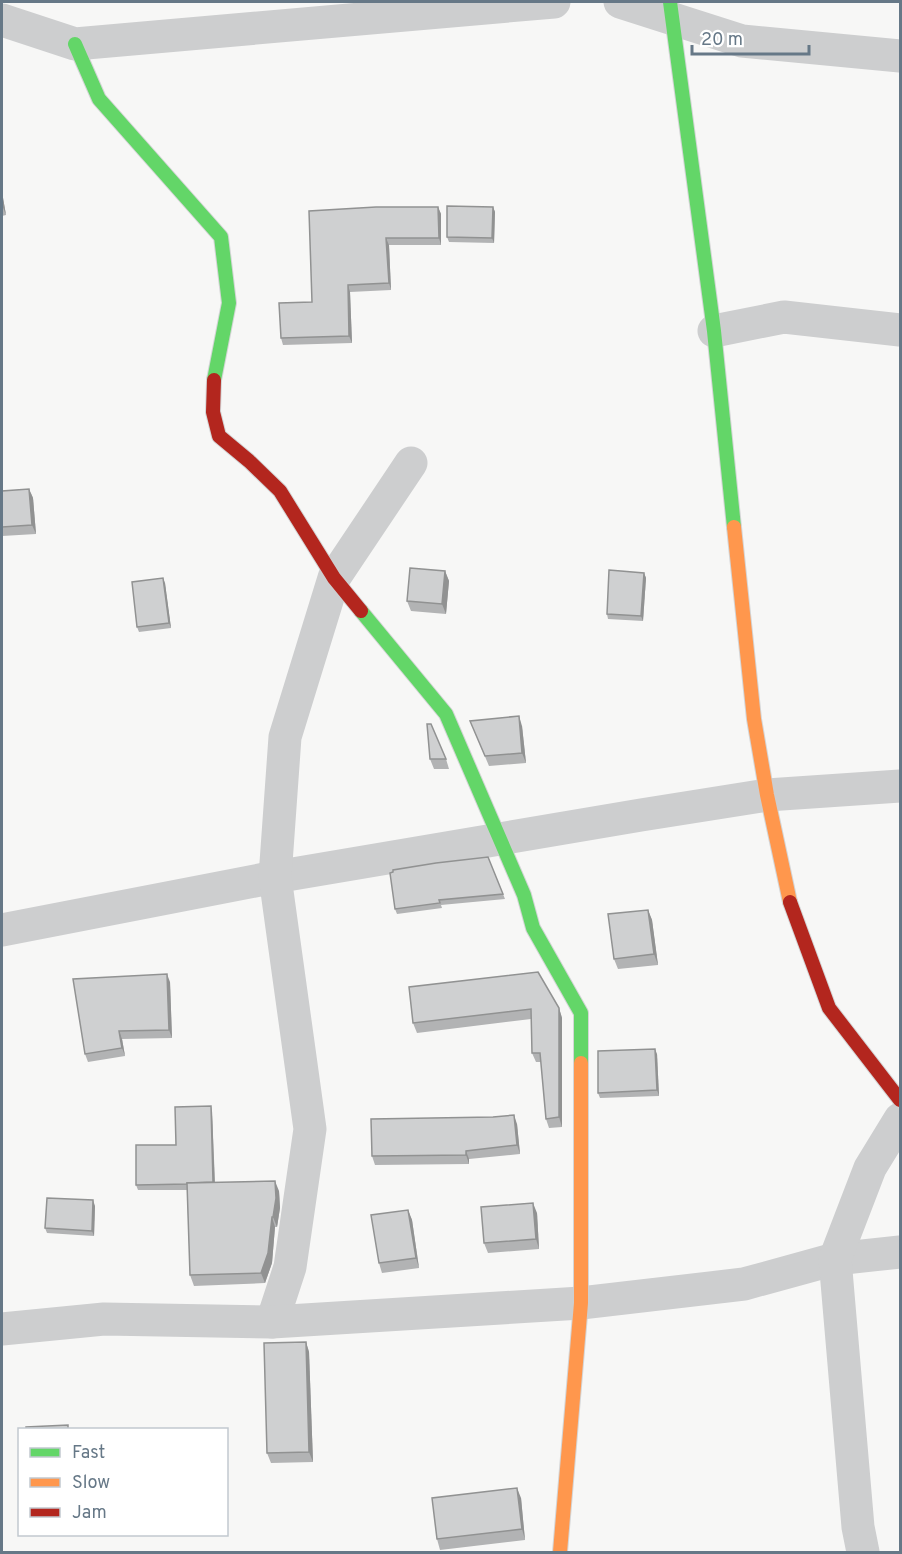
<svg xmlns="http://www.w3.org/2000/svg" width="902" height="1554" font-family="Overpass,sans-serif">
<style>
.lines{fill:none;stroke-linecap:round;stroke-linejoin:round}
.fast-casing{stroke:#d4d5d6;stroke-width:16}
.slow-casing{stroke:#d4d5d6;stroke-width:16}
.jam-casing{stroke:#d4d5d6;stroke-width:16}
.street{stroke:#cdcecf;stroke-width:33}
.fast{stroke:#63d668;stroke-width:14}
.slow{stroke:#ff974d;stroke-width:14}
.jam{stroke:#b3261e;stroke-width:14}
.wall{fill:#b2b3b4}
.shaded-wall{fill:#919292}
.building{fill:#cfd0d1;stroke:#919292;stroke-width:1.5}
</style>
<rect width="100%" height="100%" fill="#f7f7f6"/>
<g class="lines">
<g class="fast-casing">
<g id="fast">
<polyline points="670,2 714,331 734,527"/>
<polyline points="75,44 99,99 221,237 229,303 214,380"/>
<polyline points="361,611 446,714 524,895 533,928 581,1013 581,1063"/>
</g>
</g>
<g class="slow-casing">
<g id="slow">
<polyline points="734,527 754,719 767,795 790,902"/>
<polyline points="560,1552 581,1303 581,1063"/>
</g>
</g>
<g class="jam-casing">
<g id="jam">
<polyline points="214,380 213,412 219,436 249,461 280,491 334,578 361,611"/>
<polyline points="790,902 829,1008 900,1100"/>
</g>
</g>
<g class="street">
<polyline points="620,2 742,41 900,56"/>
<polyline points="2,20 75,44 554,2"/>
<polyline points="714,331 784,317 900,330"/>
<polyline points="2,930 275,877 641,815 767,795 900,786"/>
<polyline points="272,1322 290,1267 310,1129 275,877 285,737 334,578 411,463"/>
<polyline points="2,1329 104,1319 272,1322 581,1303 744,1284 835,1259 900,1252"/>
<polyline points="863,1552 858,1527 835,1259 870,1168 900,1119"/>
</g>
<use href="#fast" class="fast"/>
<use href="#slow" class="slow"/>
<use href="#jam" class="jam"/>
</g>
<g class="wall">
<polygon points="2,192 6,215 2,216"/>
<polygon points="376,207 438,207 441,214 441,245 389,245 391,290 350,292 352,343 283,345 281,338 312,302"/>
<polygon points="493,207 495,212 494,243 449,242 447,237"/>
<polygon points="29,489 33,498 36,534 2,536 2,491"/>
<polygon points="445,571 449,581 446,614 411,611 407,601"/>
<polygon points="644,573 646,578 643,621 608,619 607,614"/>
<polygon points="165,583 171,628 139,632 137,627"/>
<polygon points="470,721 522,726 526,763 489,766"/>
<polygon points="430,759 446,759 449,769 434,769"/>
<polygon points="488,857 505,899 441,905 442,908 397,914 395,909"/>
<polygon points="648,910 652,920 658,965 618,969 614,959"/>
<polygon points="170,982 172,1038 122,1039 125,1056 88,1062 85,1054"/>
<polygon points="409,987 559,1008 562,1018 562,1127 549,1128 546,1119 541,1062 536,1062 532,1053 531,1019 417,1033 413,1023"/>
<polygon points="657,1054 659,1096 600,1098 598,1093"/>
<polygon points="212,1111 215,1182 279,1191 280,1208 277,1227 275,1227 272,1263 265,1283 194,1286 190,1275 187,1190 138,1190 136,1185"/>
<polygon points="517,1124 520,1154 469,1159 469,1164 375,1165 372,1156"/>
<polygon points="95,1206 94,1236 47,1233 45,1228"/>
<polygon points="408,1210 412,1220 419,1268 382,1273 379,1263"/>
<polygon points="537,1213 539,1249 488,1253 484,1243"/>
<polygon points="306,1342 309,1352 313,1462 271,1463 267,1453"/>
<polygon points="521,1498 525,1540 440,1550 437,1539"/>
<polygon points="120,1534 171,1534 171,1535 120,1536"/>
</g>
<g class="shaded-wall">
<polygon points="2,192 6,215 2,205"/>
<polygon points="438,207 441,214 441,245 439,238"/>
<polygon points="493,207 495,212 494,243 492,238"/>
<polygon points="386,238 389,245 391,290 389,283"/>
<polygon points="348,285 350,292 352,343 349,336"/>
<polygon points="29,489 33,498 36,534 32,525"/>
<polygon points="445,571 449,581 446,614 442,604"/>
<polygon points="644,573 646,578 643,621 641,616"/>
<polygon points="163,578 165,583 171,628 169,623"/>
<polygon points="519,716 522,726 526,763 522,753"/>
<polygon points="648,910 652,920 658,965 654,954"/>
<polygon points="167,974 170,982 172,1038 169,1030"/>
<polygon points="559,1008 562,1018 562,1127 559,1117"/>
<polygon points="119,1031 122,1039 125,1056 122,1048"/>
<polygon points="655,1049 657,1054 659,1096 657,1090"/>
<polygon points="211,1106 212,1111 215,1190 213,1184"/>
<polygon points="514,1115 517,1124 520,1154 517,1145"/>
<polygon points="466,1151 469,1159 469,1164 466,1155"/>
<polygon points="275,1181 279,1191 280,1208 277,1227 273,1217"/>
<polygon points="93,1200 95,1206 94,1236 92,1231"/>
<polygon points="533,1203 537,1213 539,1249 536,1239"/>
<polygon points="408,1210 412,1220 419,1268 416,1258"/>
<polygon points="272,1217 275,1227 272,1263 265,1283 261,1273"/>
<polygon points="306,1342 309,1352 313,1462 309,1452"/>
<polygon points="517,1488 521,1498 525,1540 522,1529"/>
</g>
<g class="building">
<polygon points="447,206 493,207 492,238 447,237"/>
<polygon points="376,207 438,207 439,238 386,238 389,283 348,285 349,336 281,338 279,303 312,302 309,211"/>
<polygon points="29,489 32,525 2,527 2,491"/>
<polygon points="410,568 445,571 442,604 407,601"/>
<polygon points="609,570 644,573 641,616 607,614"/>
<polygon points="163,578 169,623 137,627 132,582"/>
<polygon points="519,716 522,753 485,756 470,721"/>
<polygon points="427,724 431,724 446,759 430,759"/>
<polygon points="488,857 503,894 439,900 440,903 395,909 390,873 393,872 393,870 436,863"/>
<polygon points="648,910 654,954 614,959 608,914"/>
<polygon points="538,972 559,1008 559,1117 546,1119 540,1053 532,1053 531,1009 413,1023 409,987"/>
<polygon points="167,974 169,1030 119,1031 122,1048 85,1054 73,979"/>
<polygon points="655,1049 657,1090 598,1093 598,1051"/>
<polygon points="211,1106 213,1182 187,1183 187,1184 136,1185 136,1145 176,1145 175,1107"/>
<polygon points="514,1115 517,1145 466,1151 466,1155 372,1156 371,1119 493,1117"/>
<polygon points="275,1181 276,1198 273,1217 272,1217 268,1253 261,1273 190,1275 187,1183"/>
<polygon points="47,1198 93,1200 92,1231 45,1228"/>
<polygon points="533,1203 536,1239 484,1243 481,1207"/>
<polygon points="408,1210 416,1258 379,1263 371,1215"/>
<polygon points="306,1342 309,1452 267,1453 264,1343"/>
<polygon points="68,1425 68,1430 26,1430 26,1427"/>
<polygon points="517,1488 522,1529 437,1539 432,1498"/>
</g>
<rect width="902" height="1554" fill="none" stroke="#667887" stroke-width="6"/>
<rect x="18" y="1428" width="210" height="108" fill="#ffffff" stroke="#c2c9cf" stroke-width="1.5"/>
<rect x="30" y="1448" width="30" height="9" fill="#63d668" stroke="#c2c9cf" stroke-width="1.5"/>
<text x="72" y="1458" font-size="18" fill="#667887">Fast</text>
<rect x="30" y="1478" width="30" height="9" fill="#ff974d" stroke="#c2c9cf" stroke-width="1.5"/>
<text x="72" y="1488" font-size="18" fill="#667887">Slow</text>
<rect x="30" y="1508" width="30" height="9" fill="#b3261e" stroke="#c2c9cf" stroke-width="1.5"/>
<text x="72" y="1518" font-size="18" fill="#667887">Jam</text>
<path d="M692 45v9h117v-9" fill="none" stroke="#667887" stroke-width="3"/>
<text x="701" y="45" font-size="18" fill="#667887" stroke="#ffffff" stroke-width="4.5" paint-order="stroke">20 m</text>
</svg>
